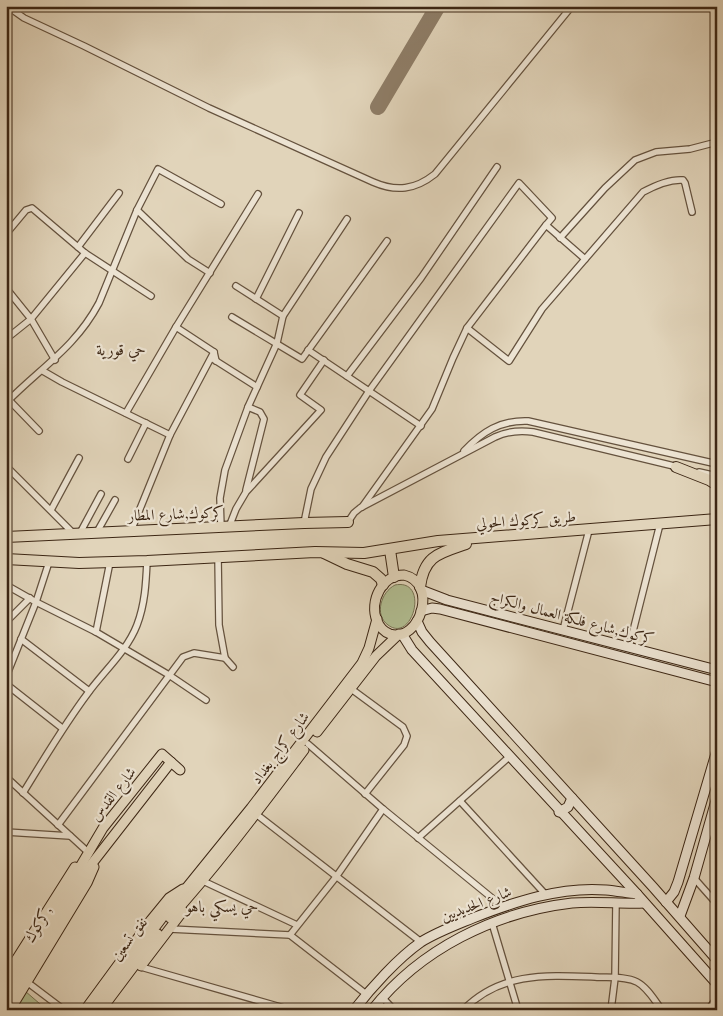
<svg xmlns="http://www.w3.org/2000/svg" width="723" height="1016" font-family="'Old Standard TT',Amiri,serif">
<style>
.green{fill:#b1bd91;stroke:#767252}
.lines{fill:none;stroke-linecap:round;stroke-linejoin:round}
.taxiway{stroke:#8e7d67;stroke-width:16}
.street-casing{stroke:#65523e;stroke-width:8}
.secondary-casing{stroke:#3c2614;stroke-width:11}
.primary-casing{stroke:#3c2614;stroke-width:11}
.highway-casing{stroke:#3c2614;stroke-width:12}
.street{stroke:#ece3d2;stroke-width:5.5}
.secondary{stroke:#ece3d2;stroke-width:9}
.primary{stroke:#e1d4ba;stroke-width:9}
.highway{stroke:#e1d4ba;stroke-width:10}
.labels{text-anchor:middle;stroke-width:4.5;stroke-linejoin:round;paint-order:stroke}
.street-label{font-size:15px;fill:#3c2614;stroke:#ece3d2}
.neighbourhood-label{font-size:16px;fill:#3c2614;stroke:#ece3d2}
</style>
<rect width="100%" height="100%" fill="#e1d4ba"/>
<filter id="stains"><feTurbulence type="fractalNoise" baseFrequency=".004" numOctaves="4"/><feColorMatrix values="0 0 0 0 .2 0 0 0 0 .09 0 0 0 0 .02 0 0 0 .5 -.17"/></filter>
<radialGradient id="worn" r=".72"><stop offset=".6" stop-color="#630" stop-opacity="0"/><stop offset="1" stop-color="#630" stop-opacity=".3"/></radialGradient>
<g class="green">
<path d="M395 585C430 578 413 644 388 625 374 615 381 592 395 585Z"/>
<polygon points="25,991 47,1010 12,1010"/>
</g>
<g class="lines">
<polyline class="taxiway" points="378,107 438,6"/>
<g class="street-casing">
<g id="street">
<path d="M7 6 24 18 84 46 209 108 373 182C396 192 415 190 435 174L572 6"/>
<polyline points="682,6 691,6"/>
<polyline points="137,210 188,259 210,273"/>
<polyline points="6,234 26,210 32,208 85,253 151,296"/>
<polyline points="560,238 605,188 635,160 656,152 690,149 717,142"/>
<polyline points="78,247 119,193"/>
<polyline points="236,286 283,316"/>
<polyline points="6,288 31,319 55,360"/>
<polyline points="256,299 299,213"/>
<polyline points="232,317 302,359 387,241"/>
<polyline points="176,327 214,352 216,361"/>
<path d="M467 328 509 361 542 309 643 192C654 186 670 179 683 180L685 183 692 212"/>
<polyline points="6,339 31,319 85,253"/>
<polyline points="308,350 421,426"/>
<polyline points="213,359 257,387"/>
<polyline points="43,371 62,382 170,435"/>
<polyline points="347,376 421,278 497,167"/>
<polyline points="9,400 39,431"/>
<path d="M6 403C40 368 75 348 99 303L137 210 158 169 221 204"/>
<polyline points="126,413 176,327 258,194"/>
<path d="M464 451C482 432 500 420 528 421L717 464"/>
<polyline points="128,459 146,423"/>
<polyline points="6,466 74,534"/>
<polyline points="699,472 717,476"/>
<polyline points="246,490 264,419 260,412 248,407"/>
<polyline points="362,507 432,409 453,358 467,328 546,225 585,259"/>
<polyline points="51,510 79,458"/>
<path d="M348 522 354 513 360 508 495 437C508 431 519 430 533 432L678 467"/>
<polyline points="304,523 311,489 326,457 369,391 519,183 552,218 546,225"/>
<polyline points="221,527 220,498 225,470 248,407 277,343 283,316 347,219"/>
<polyline points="229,527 236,509 246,492 321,410 300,395 324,360"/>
<polyline points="131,531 170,435 214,352"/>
<polyline points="97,532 115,500"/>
<polyline points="80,533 101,494"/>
<polyline points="218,557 219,625 225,658"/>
<polyline points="6,585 36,602 96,632 169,675 206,700"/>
<polyline points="6,622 30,598"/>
<polyline points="563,630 589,530"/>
<polyline points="96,632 110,562"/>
<polyline points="21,639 89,691"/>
<polyline points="629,647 660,524"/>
<polyline points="6,677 36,602 49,562"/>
<polyline points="6,684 62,728"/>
<polyline points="350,688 403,727 407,736 404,745 365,794"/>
<polyline points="308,744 383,809 503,907"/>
<polyline points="6,777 89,853"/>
<path d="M23 793C44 759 64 725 88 693 104 671 127 651 137 625 145 604 146 583 147 561"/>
<polyline points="460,801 546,895"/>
<polyline points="256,814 421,942"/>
<polyline points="58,825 183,657 194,653 225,658 233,667"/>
<polyline points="6,832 70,836"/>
<polyline points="418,838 509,757"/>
<polyline points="694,878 717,904"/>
<polyline points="203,881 297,925"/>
<polyline points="492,923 518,1010"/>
<polyline points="170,929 290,935 336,877 383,809"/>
<polyline points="290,935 366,994"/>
<polyline points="141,967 291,1010"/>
<polyline points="27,982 64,1010"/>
<polyline points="382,997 394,1010"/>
<path d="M463 1010C500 972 546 975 595 977 608 978 625 976 637 982 647 987 655 1001 662 1010"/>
<polyline points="611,1010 615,978 616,902"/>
<polyline points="708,1010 717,998"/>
</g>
</g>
<g class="secondary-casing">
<g id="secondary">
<polyline points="421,590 447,600 717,670"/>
<polyline points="421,611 432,608 440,609 717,682"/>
<polyline points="417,621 422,632 430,642 653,887 717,960"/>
<polyline points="402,634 412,650 637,894 717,984"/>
<polyline points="559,812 568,807 572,798"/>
<polyline points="666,902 674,892 678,882 717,750"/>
<polyline points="680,916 694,878 717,797"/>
<path d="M354 1010C371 988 398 958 421 942 437 932 456 925 473 918 514 902 561 886 606 890 617 891 627 893 637 894"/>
<path d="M372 1010C420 949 495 912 572 903 596 901 620 904 644 903"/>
</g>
</g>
<g class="primary-casing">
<g id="primary">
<path d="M404 575C439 583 420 643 390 634 384 632 379 626 377 621 369 601 382 575 404 575Z"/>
<polyline points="317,732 376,656 399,634"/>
<path d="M170 918C218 865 261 807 304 750"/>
<polyline points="141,966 183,911"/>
<polyline points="6,976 75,867"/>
<polyline points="6,992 103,828 162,754 180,770"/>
<polyline points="6,1004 83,875 171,762"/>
<polyline points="10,1010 87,883 94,867"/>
<polyline points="85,1010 151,920 169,898 183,889"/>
<polyline points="92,1010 162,918 251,808 362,663 369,648 377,619"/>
<polyline points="101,1010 158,934"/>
</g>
</g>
<g class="highway-casing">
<g id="highway">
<polyline points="676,467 709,480 717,485"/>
<polyline points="6,537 304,523 348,522"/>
<polyline points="390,550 394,577"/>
<polyline points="324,553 347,564 373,572 381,579 383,585"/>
<polyline points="6,559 79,563 147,561 315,552 364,553 438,541 717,519"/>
<path d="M420 587C424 555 440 553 466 544"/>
</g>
</g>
<use href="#street" class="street"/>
<use href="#secondary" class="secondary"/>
<use href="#primary" class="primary"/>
<use href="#highway" class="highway"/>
</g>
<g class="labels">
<g class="street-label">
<text transform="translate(176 514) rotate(-2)" y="5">كركوك,شارع المطار</text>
<text transform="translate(526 520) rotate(-4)" y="5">طريق كركوك الحولي</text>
<text transform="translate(572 618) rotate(15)" y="5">كركوك,شارع فلكة العمال والكراج</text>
<text transform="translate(280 748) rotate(-53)" y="5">شارع كراج بغداد</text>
<text transform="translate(113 794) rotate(-52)" y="5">شارع القدس</text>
<text transform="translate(476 904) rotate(-21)" y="5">شارع الحديديين</text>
<text transform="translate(38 924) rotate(-60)" y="5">كركوك,</text>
<text transform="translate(129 939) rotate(-53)" y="5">نفق تسعين</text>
</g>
<g class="neighbourhood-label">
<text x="121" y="355">حي قورية</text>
<text x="222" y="912">حي يسكي باهو</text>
</g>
</g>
<rect width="723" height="1016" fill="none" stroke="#e1d4ba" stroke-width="25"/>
<rect x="8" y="8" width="708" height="1001" fill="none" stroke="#3c2614" stroke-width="2.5"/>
<rect x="12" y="12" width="698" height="991" fill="none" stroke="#3c2614"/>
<rect width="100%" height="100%" filter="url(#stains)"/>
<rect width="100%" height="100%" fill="url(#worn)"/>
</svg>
